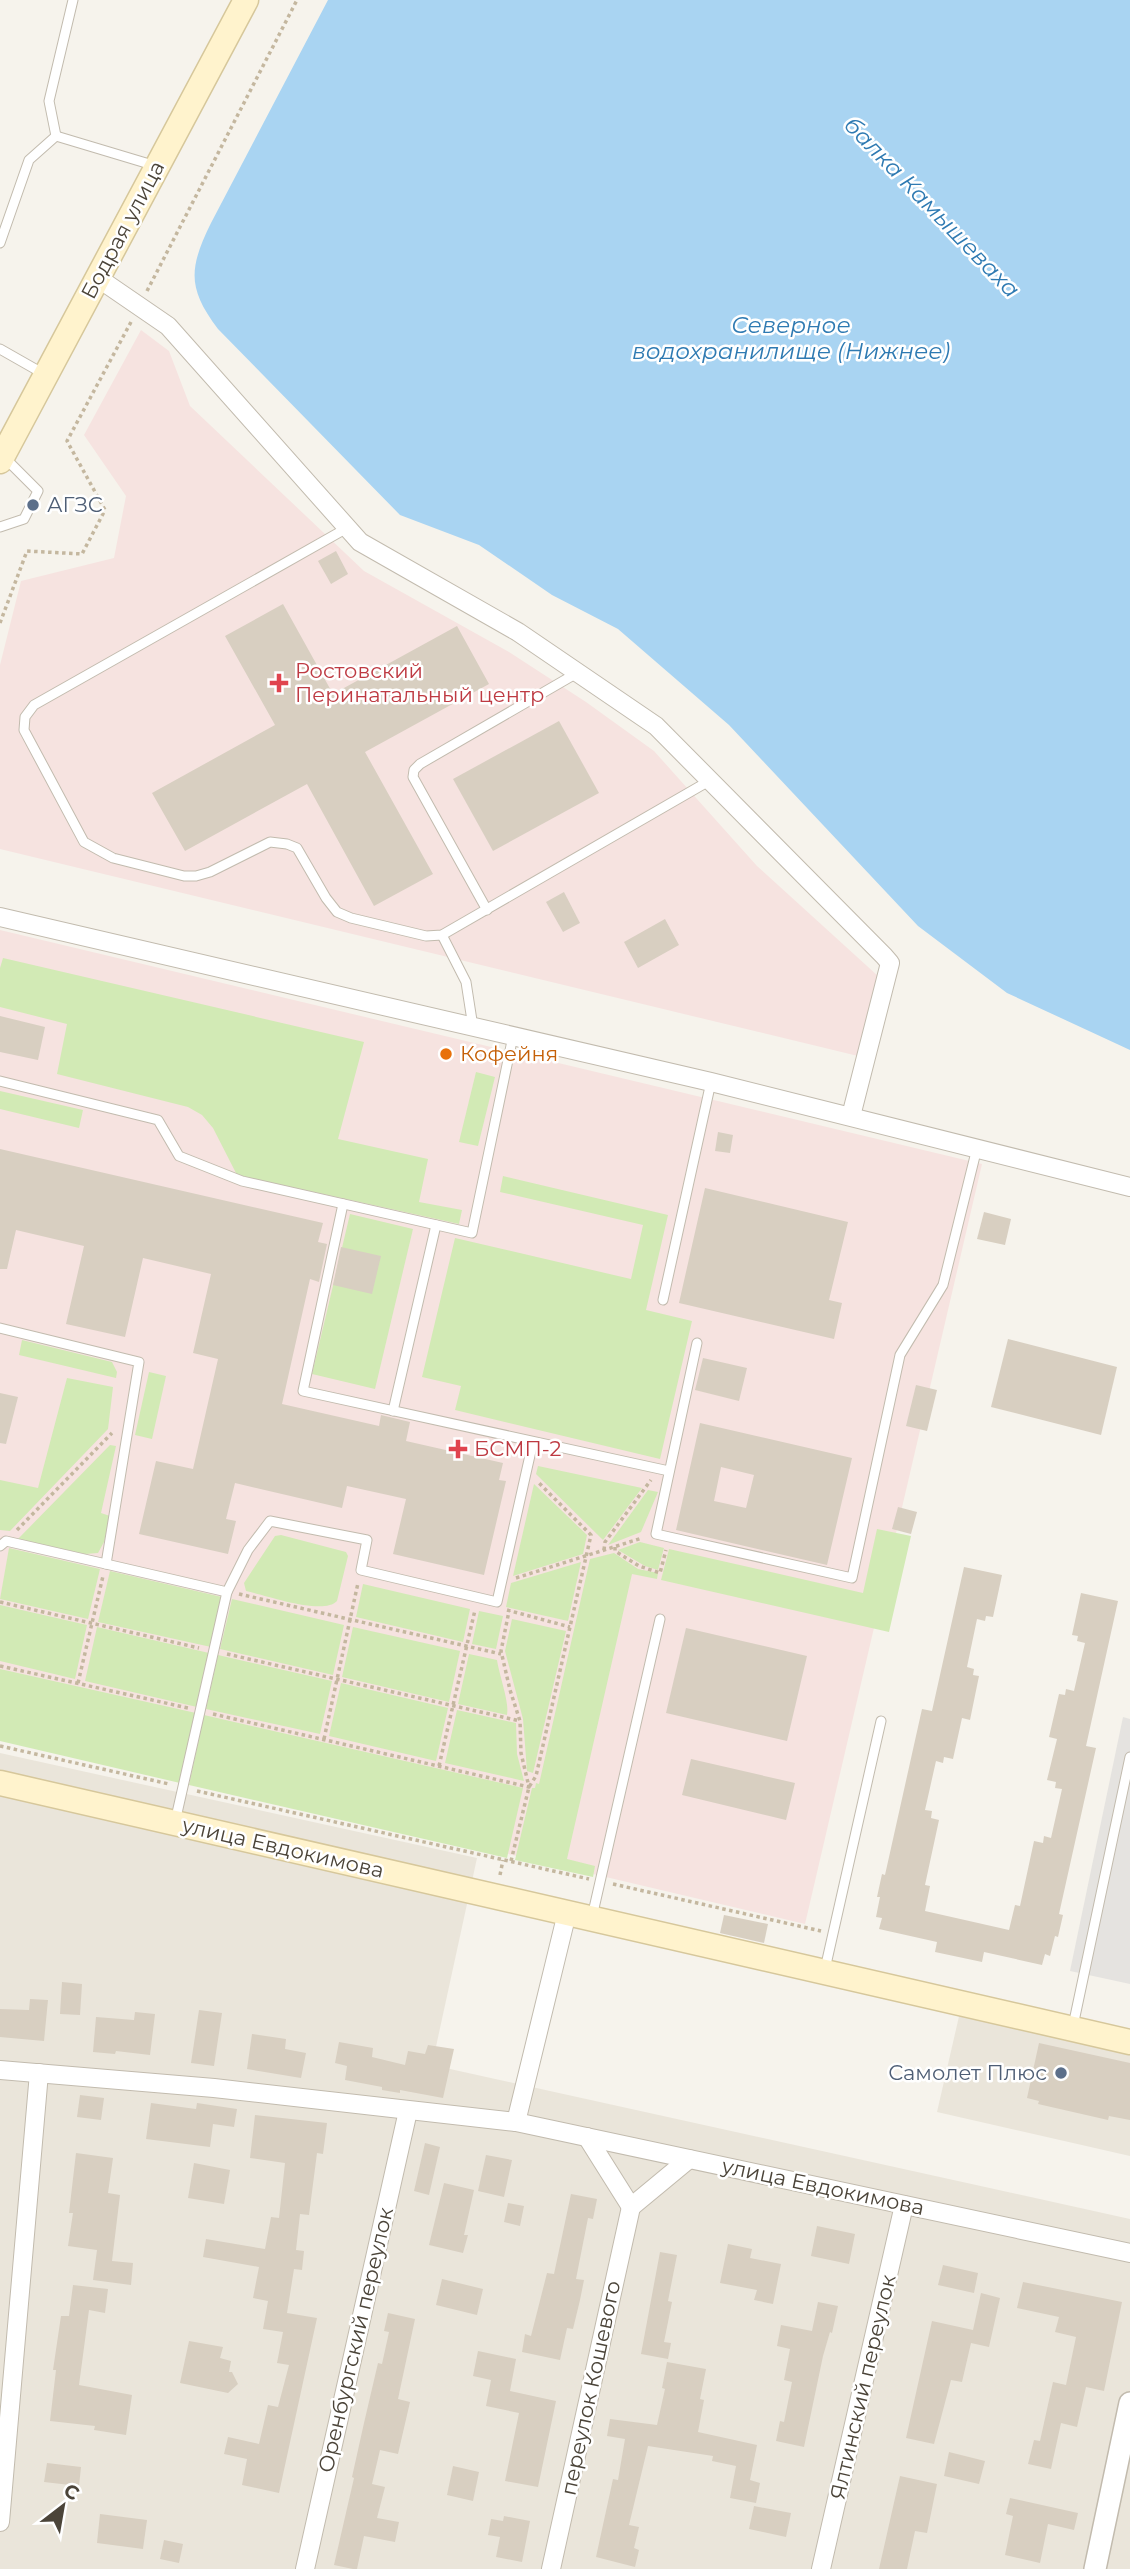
<svg xmlns="http://www.w3.org/2000/svg" width="1130" height="2569" font-family="Montserrat,sans-serif">
<style>
.residential{fill:#eae5da}
.medical{fill:#f6e3e0}
.green{fill:#d2eab5}
.parking{fill:#e5e3e0}
.water{fill:#a9d4f2}
.building{fill:#d8cfc1;fill-rule:evenodd}
.lines{fill:none;stroke-linecap:round;stroke-linejoin:round}
.service-casing{stroke:#c2bbae;stroke-width:11}
.minor-casing{stroke:#c2bbae;stroke-width:20}
.tertiary-casing{stroke:#c2bbae;stroke-width:24}
.secondary-casing{stroke:#d6c79b;stroke-width:27}
.path{stroke:#c4b79f;stroke-width:3.5;stroke-dasharray:3.5 3.5;stroke-linecap:butt}
.service{stroke:#fff;stroke-width:9}
.minor{stroke:#fff;stroke-width:18}
.tertiary{stroke:#fff;stroke-width:21}
.secondary{stroke:#fff3cd;stroke-width:24}
.service-dot{fill:#5c6f8a;stroke:#fff;stroke-width:2.5}
.health-dot{fill:#e0444e;stroke:#fff;stroke-width:2.5}
.food-dot{fill:#e8710a;stroke:#fff;stroke-width:2.5}
.labels{text-anchor:middle;stroke-width:5;stroke-linejoin:round;paint-order:stroke}
.street-label{font-size:21px;fill:#4b4439;stroke:#fff}
.service-label{font-size:21px;fill:#4e5e75;stroke:#fff;text-anchor:start}
.health-label{font-size:21px;fill:#be3a42;stroke:#fff;text-anchor:start}
.food-label{font-size:21px;fill:#c56008;stroke:#fff;text-anchor:start}
.water-label{font-size:23px;font-style:italic;fill:#2e7ab2;stroke:#fff}
</style>
<rect width="100%" height="100%" fill="#f6f3ec"/>
<g class="residential">
<polygon points="0,1753 477,1858 432,2065 1130,2219 1130,2569 0,2569"/>
<polygon points="960,2012 1130,2051 1130,2156 937,2112"/>
</g>
<g class="medical">
<polygon points="141,330 169,351 190,406 364,571 509,652 586,702 654,751 757,866 878,976 858,1056 0,849 0,665 21,581 114,558 126,496 84,435"/>
<polygon points="0,930 982,1164 805,1924 0,1734"/>
</g>
<g class="green">
<polygon points="3,958 364,1042 338,1139 428,1159 419,1202 462,1210 459,1224 237,1175 213,1128 202,1115 188,1107 57,1074 67,1024 0,1007 0,968"/>
<polygon points="476,1072 495,1077 478,1146 459,1142"/>
<polygon points="0,1091 83,1110 79,1128 0,1109"/>
<polygon points="503,1176 668,1215 646,1310 692,1321 660,1459 455,1410 461,1386 422,1377 455,1238 631,1279 643,1225 500,1192"/>
<polygon points="350,1214 413,1229 375,1389 312,1374"/>
<polygon points="22,1340 112,1362 117,1372 116,1378 19,1355"/>
<polygon points="149,1372 166,1376 152,1439 135,1435"/>
<polygon points="67,1378 113,1387 108,1429 10,1531 0,1530 0,1480 38,1488"/>
<polygon points="110,1445 116,1446 101,1513 110,1516 104,1542 98,1553 85,1554 18,1539"/>
<polygon points="538,1466 642,1488 603,1540 536,1474"/>
<polygon points="534,1484 587,1535 583,1554 513,1576"/>
<polygon points="648,1490 658,1492 641,1532 608,1545"/>
<polygon points="877,1529 911,1536 889,1632 661,1580 669,1549 863,1593"/>
<path d="M281 1535 346 1552 348 1556 337 1601C323 1616 266 1595 246 1591L244 1583 275 1536Z"/>
<polygon points="640,1542 664,1548 658,1570 645,1566 618,1550"/>
<polygon points="9,1548 100,1569 88,1619 0,1599"/>
<polygon points="614,1553 638,1569 658,1573 657,1579 632,1574 567,1859 595,1866 593,1877 515,1860 532,1788 535,1788 536,1783 539,1784 590,1559"/>
<polygon points="581,1562 568,1621 506,1607 511,1583"/>
<polygon points="110,1571 222,1597 211,1647 98,1622"/>
<polygon points="363,1584 470,1609 463,1642 356,1617"/>
<polygon points="232,1599 344,1625 333,1675 220,1649"/>
<polygon points="0,1605 87,1625 75,1679 0,1661"/>
<polygon points="479,1611 503,1616 496,1649 472,1644"/>
<polygon points="512,1619 566,1631 533,1773 527,1771 523,1719 505,1651"/>
<polygon points="97,1627 209,1653 197,1707 85,1681"/>
<polygon points="353,1627 460,1651 449,1702 342,1677"/>
<path d="M469 1654 497 1660C499 1674 510 1704 507 1715L458 1704Z"/>
<polygon points="218,1655 332,1681 320,1734 206,1709"/>
<polygon points="0,1669 196,1713 180,1783 0,1741"/>
<polygon points="341,1683 448,1708 436,1761 329,1736"/>
<polygon points="457,1710 516,1723 517,1754 524,1781 445,1763"/>
<polygon points="204,1715 523,1788 507,1858 189,1785"/>
</g>
<polygon class="parking" points="1123,1717 1130,1719 1130,1984 1070,1971"/>
<path class="water" d="M328 0H1130V1050L1007 993 918 926 729 725 618 629 552 595 479 545 400 515 218 329C187 288 189 268 211 223Z"/>
<g class="building">
<polygon points="336,551 348,574 331,584 318,561"/>
<polygon points="283,604 333,694 457,626 489,684 365,752 433,874 374,906 307,784 185,851 152,793 275,725 225,636"/>
<polygon points="559,721 599,793 493,851 453,779"/>
<polygon points="564,892 580,923 563,932 546,902"/>
<polygon points="665,919 679,945 638,968 624,942"/>
<polygon points="0,1016 45,1027 38,1060 0,1052"/>
<polygon points="718,1132 733,1135 730,1153 715,1151"/>
<polygon points="0,1149 323,1223 318,1242 327,1244 319,1282 310,1279 282,1404 379,1426 381,1415 410,1422 406,1441 503,1463 499,1480 506,1481 484,1575 393,1554 406,1499 347,1486 342,1508 235,1483 226,1519 236,1521 228,1554 139,1534 156,1461 193,1469 218,1359 193,1353 211,1274 143,1258 125,1337 66,1324 84,1246 16,1230 7,1269 0,1269"/>
<polygon points="705,1188 848,1222 829,1300 842,1303 834,1339 679,1303"/>
<polygon points="984,1212 1011,1219 1005,1245 977,1239"/>
<polygon points="341,1247 381,1256 372,1294 333,1285"/>
<polygon points="1008,1339 1117,1367 1101,1435 991,1407"/>
<polygon points="703,1358 747,1368 739,1401 695,1390"/>
<polygon points="916,1385 937,1390 927,1431 906,1426"/>
<polygon points="0,1393 18,1397 6,1444 0,1443"/>
<path d="M700 1423 852 1458 827 1565 676 1530ZM721 1467 754 1475 746 1508 714 1501Z"/>
<polygon points="898,1507 917,1512 911,1534 892,1529"/>
<polygon points="964,1567 1002,1575 993,1617 986,1616 985,1621 977,1619 967,1667 974,1669 973,1675 979,1676 970,1720 962,1718 953,1759 944,1757 943,1763 936,1761 925,1810 932,1811 931,1818 939,1820 925,1885 930,1886 925,1911 1009,1930 1015,1905 1020,1906 1034,1841 1043,1843 1044,1836 1051,1838 1062,1789 1055,1788 1056,1782 1047,1780 1057,1739 1049,1737 1059,1694 1065,1695 1066,1689 1074,1691 1085,1643 1077,1641 1078,1636 1072,1635 1081,1593 1118,1601 1086,1746 1096,1748 1059,1914 1063,1915 1058,1937 1055,1936 1050,1956 1045,1954 1042,1965 984,1952 982,1962 935,1952 937,1942 879,1929 882,1918 876,1917 880,1897 877,1897 882,1874 885,1875 922,1709 932,1711"/>
<polygon points="686,1628 807,1656 787,1741 666,1713"/>
<polygon points="691,1759 795,1783 786,1820 682,1795"/>
<polygon points="724,1915 768,1924 764,1943 720,1933"/>
<polygon points="62,1982 82,1984 80,2015 60,2014"/>
<polygon points="30,1999 48,2000 44,2041 0,2037 0,2009 29,2010"/>
<polygon points="199,2010 222,2013 214,2066 191,2063"/>
<polygon points="135,2012 155,2014 150,2055 116,2051 115,2054 93,2052 96,2017 134,2020"/>
<polygon points="252,2034 286,2039 285,2049 306,2053 301,2078 247,2069"/>
<polygon points="339,2042 373,2048 372,2057 405,2065 408,2051 425,2054 428,2045 454,2049 443,2098 400,2090 400,2093 382,2090 382,2087 345,2080 347,2066 335,2063"/>
<polygon points="1039,2043 1130,2063 1130,2120 1109,2116 1108,2120 1038,2104 1039,2101 1027,2098"/>
<polygon points="80,2095 104,2098 101,2120 77,2117"/>
<polygon points="151,2103 196,2109 197,2103 237,2109 234,2127 213,2124 210,2147 146,2139"/>
<polygon points="255,2115 327,2123 323,2154 317,2153 309,2215 300,2214 296,2250 304,2251 302,2270 294,2269 287,2313 317,2318 279,2493 242,2485 247,2459 224,2454 228,2437 259,2444 268,2405 278,2407 289,2365 277,2363 283,2332 263,2329 268,2301 253,2298 259,2267 203,2257 206,2239 265,2249 271,2217 279,2218 285,2163 250,2158"/>
<polygon points="425,2143 440,2147 429,2195 414,2191"/>
<polygon points="76,2153 113,2158 108,2193 120,2195 112,2261 133,2263 131,2285 93,2280 97,2250 68,2246 73,2213 69,2213"/>
<polygon points="486,2155 512,2160 504,2197 478,2191"/>
<polygon points="194,2163 230,2170 224,2204 188,2198"/>
<polygon points="444,2183 474,2190 464,2235 468,2235 463,2253 429,2245"/>
<polygon points="571,2194 597,2199 593,2219 588,2218 576,2279 584,2280 580,2300 573,2329 567,2328 560,2360 522,2352 525,2334 531,2336 547,2273 554,2274"/>
<polygon points="508,2203 524,2206 520,2226 504,2222"/>
<polygon points="817,2226 855,2234 849,2264 811,2256"/>
<polygon points="728,2244 752,2249 750,2258 781,2264 773,2304 754,2300 757,2290 720,2283"/>
<polygon points="660,2252 677,2255 668,2301 672,2302 664,2342 671,2343 668,2359 641,2354"/>
<polygon points="943,2265 978,2273 974,2293 938,2285"/>
<polygon points="442,2279 483,2289 477,2315 436,2305"/>
<polygon points="1023,2282 1122,2302 1104,2391 1086,2387 1077,2427 1061,2423 1051,2469 1028,2464 1034,2440 1040,2441 1053,2382 1066,2385 1076,2337 1055,2332 1059,2317 1017,2308"/>
<polygon points="73,2285 108,2289 105,2313 89,2310 79,2385 132,2395 126,2435 94,2430 95,2426 50,2421 56,2370 53,2370 61,2316 69,2316"/>
<polygon points="981,2293 1000,2298 989,2347 971,2343 962,2382 951,2380 934,2444 906,2438 932,2321 973,2330"/>
<polygon points="818,2302 838,2306 832,2333 830,2332 823,2356 804,2447 776,2441 780,2421 784,2422 792,2382 784,2380 790,2349 777,2346 781,2325 812,2331"/>
<polygon points="388,2313 415,2319 398,2399 410,2402 398,2454 380,2450 372,2484 385,2487 377,2518 399,2522 395,2542 364,2536 357,2569 353,2569 334,2565 354,2478 352,2477 364,2423 378,2363 382,2364 389,2332 384,2331"/>
<polygon points="189,2341 223,2347 220,2358 231,2361 229,2372 232,2372 238,2384 228,2393 180,2383"/>
<polygon points="478,2351 516,2359 510,2391 556,2401 538,2487 505,2481 519,2413 486,2406 491,2380 473,2376"/>
<polygon points="667,2362 706,2369 700,2399 704,2400 698,2432 757,2445 750,2480 760,2483 756,2503 730,2498 736,2466 712,2461 713,2456 648,2446 629,2525 639,2527 634,2548 639,2550 635,2567 596,2557 613,2479 618,2480 625,2439 607,2436 610,2419 657,2425 665,2389 662,2388"/>
<polygon points="949,2452 985,2461 979,2484 944,2476"/>
<polygon points="47,2463 81,2467 79,2486 44,2482"/>
<polygon points="453,2466 479,2472 473,2501 447,2495"/>
<polygon points="900,2476 937,2484 927,2533 915,2531 907,2569 879,2569"/>
<polygon points="1010,2498 1078,2513 1074,2530 1048,2524 1040,2563 1005,2555 1013,2516 1006,2514"/>
<polygon points="754,2506 791,2513 786,2537 749,2529"/>
<polygon points="100,2514 147,2520 143,2549 97,2543"/>
<polygon points="504,2516 530,2521 522,2562 496,2557 500,2537 488,2535 491,2519 503,2521"/>
<polygon points="164,2540 183,2544 179,2563 160,2559"/>
</g>
<g class="lines">
<g class="service-casing">
<g id="service">
<polyline points="56,136 49,101 73,0"/>
<polyline points="0,243 29,160 56,136 156,166"/>
<polyline points="0,349 44,374"/>
<polyline points="0,527 24,519 38,491 4,457"/>
<polyline points="347,528 34,705 25,717 24,730 84,842 113,858 184,876 196,876 210,872 270,842 287,844 297,848 326,898 337,912 351,918 426,936 442,935 709,781"/>
<polyline points="487,910 413,777 414,770 420,764 577,673"/>
<polyline points="442,935 466,982 473,1027"/>
<polyline points="0,1081 158,1120 179,1156 242,1181 472,1233 513,1036"/>
<polyline points="343,1204 303,1391 669,1471"/>
<polyline points="663,1300 711,1082"/>
<polyline points="0,1328 139,1362 106,1564 227,1592 248,1550 270,1521 367,1540 361,1570 497,1602 533,1442"/>
<polyline points="697,1343 656,1534 852,1578 900,1355 943,1285 977,1148"/>
<polyline points="393,1411 436,1225"/>
<polyline points="0,1546 6,1541 106,1564"/>
<polyline points="175,1822 227,1592"/>
<polyline points="592,1917 660,1619"/>
<polyline points="825,1969 881,1721"/>
<polyline points="1073,2026 1130,1757"/>
</g>
</g>
<g class="minor-casing">
<g id="minor">
<polyline points="98,278 168,326 360,542 518,632 656,726 884,956 890,963 851,1116"/>
<polyline points="0,917 711,1082 1130,1187"/>
<polyline points="0,2070 214,2088 516,2122 1130,2253"/>
<polyline points="516,2122 567,1913"/>
<polyline points="587,2137 631,2207 689,2159"/>
<polyline points="0,2522 39,2073"/>
<polyline points="305,2569 408,2111"/>
<polyline points="551,2569 631,2207"/>
<polyline points="821,2569 904,2205"/>
</g>
</g>
<g class="tertiary-casing">
<polyline id="tertiary" points="1095,2569 1130,2403"/>
</g>
<g class="secondary-casing">
<g id="secondary">
<polyline points="0,461 246,0"/>
<polyline points="0,1783 1130,2042"/>
</g>
</g>
<g class="path">
<polyline points="147,291 297,0"/>
<polyline points="0,623 27,551 82,554 105,510 67,441 131,322"/>
<polyline points="17,1530 112,1433"/>
<polyline points="615,1547 615,1551 639,1566 660,1573 666,1550"/>
<polyline points="604,1550 605,1542 651,1480"/>
<polyline points="516,1578 642,1538"/>
<polyline points="239,1594 501,1654"/>
<polyline points="0,1602 199,1648"/>
<polyline points="507,1610 570,1627"/>
<polyline points="227,1654 520,1721"/>
<polyline points="0,1666 188,1708"/>
<polyline points="78,1683 103,1576"/>
<polyline points="213,1714 529,1787 521,1753 520,1721 510,1690 501,1651 509,1611"/>
<polyline points="324,1739 358,1583"/>
<polyline points="0,1746 169,1784"/>
<polyline points="439,1766 475,1610"/>
<polyline points="197,1791 589,1879"/>
<polyline points="511,1861 529,1787 536,1776 591,1535 537,1481"/>
<polyline points="500,1875 503,1860"/>
<polyline points="613,1884 821,1931"/>
</g>
<use href="#service" class="service"/>
<use href="#minor" class="minor"/>
<use href="#tertiary" class="tertiary"/>
<use href="#secondary" class="secondary"/>
</g>
<g class="service-dot">
<circle cx="33" cy="505" r="7"/>
<circle cx="1061" cy="2073" r="7"/>
</g>
<g class="health-dot">
<path d="M275.5 672.5h7v7h7v7h-7v7h-7v-7h-7v-7h7z"/>
<path d="M454.5 1438.5h7v7h7v7h-7v7h-7v-7h-7v-7h7z"/>
</g>
<circle class="food-dot" cx="446" cy="1054" r="7"/>
<g class="labels">
<g class="street-label">
<text transform="translate(123 230) rotate(-62)" y="7">Бодрая улица</text>
<text transform="translate(283 1848) rotate(13)" y="7">улица Евдокимова</text>
<text transform="translate(823 2187) rotate(12)" y="7">улица Евдокимова</text>
<text transform="translate(356 2340) rotate(-77)" y="7">Оренбургский переулок</text>
<text transform="translate(863 2387) rotate(-77)" y="7">Ялтинский переулок</text>
<text transform="translate(591 2388) rotate(-78)" y="7">переулок Кошевого</text>
</g>
<g class="service-label">
<text x="47" y="512">АГЗС</text>
<text x="1047" y="2080" text-anchor="end">Самолет Плюс</text>
</g>
<g class="health-label">
<text x="295" y="678">Ростовский<tspan x="295" dy="24">Перинатальный центр</tspan></text>
<text x="474" y="1456">БСМП-2</text>
</g>
<g class="food-label">
<text x="460" y="1061">Кофейня</text>
</g>
<g class="water-label">
<text transform="translate(932 207) rotate(46)" y="8">балка Камышеваха</text>
<text x="791" y="333">Северное<tspan x="791" dy="26">водохранилище (Нижнее)</tspan></text>
</g>
</g>
<g transform="translate(63 2506) rotate(31)" stroke="#ffffff" stroke-width="5" paint-order="stroke">
<path d="M0-5L12 26L0 18L-12 26Z" fill="#4b4439"/>
<text y="-10" font-size="19" font-weight="bold" text-anchor="middle" fill="#4b4439">С</text>
</g>
</svg>
